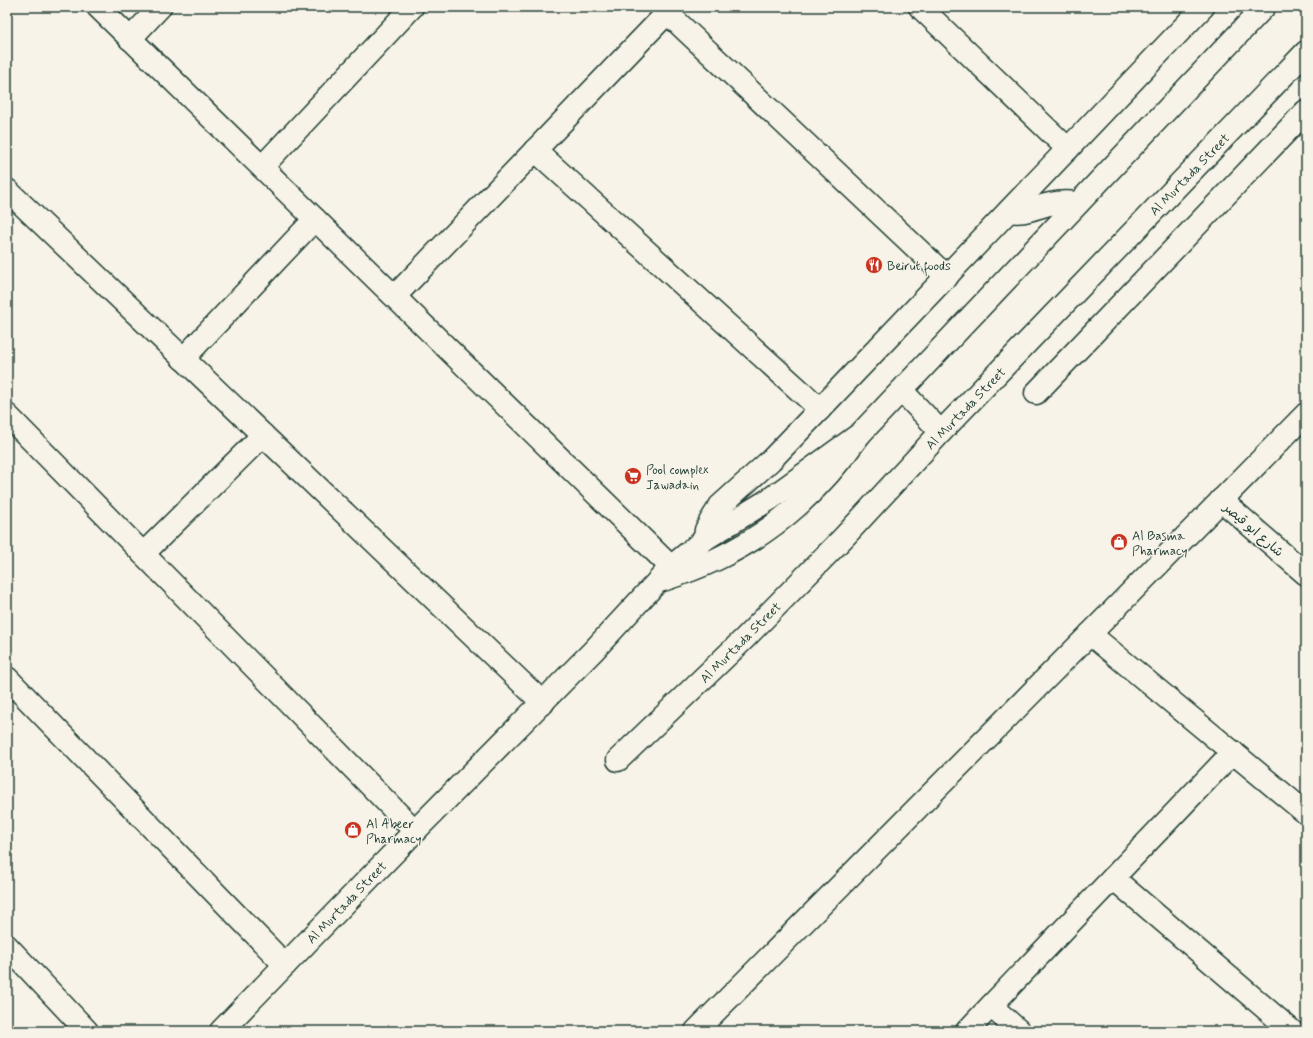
<svg xmlns="http://www.w3.org/2000/svg" width="1313" height="1038" font-family="Mynerve,'Playpen Sans Arabic',sans-serif">
<style>
.lines{fill:none;stroke-linecap:round;stroke-linejoin:round}
.minor-casing{stroke:#1f3d34;stroke-width:25}
.tertiary-casing{stroke:#1f3d34;stroke-width:25}
.secondary-casing{stroke:#1f3d34;stroke-width:25}
.primary-casing{stroke:#1f3d34;stroke-width:25}
.minor{stroke:#f7f3e8;stroke-width:22}
.tertiary{stroke:#f7f3e8;stroke-width:22}
.secondary{stroke:#f7f3e8;stroke-width:22}
.primary{stroke:#f7f3e8;stroke-width:22}
.labels{text-anchor:middle;stroke-width:3;stroke-linejoin:round;paint-order:stroke}
.street-label{font-size:13px;fill:#1f3d34;stroke:#f7f3e8}
.poi-label{font-size:13px;fill:#1f3d34;stroke:#f7f3e8;text-anchor:start}
</style>
<rect width="100%" height="100%" fill="#f7f3e8"/>
<filter id="ink" filterUnits="userSpaceOnUse"><feTurbulence type="fractalNoise" baseFrequency=".025" numOctaves="2"/><feDisplacementMap in="SourceGraphic" scale="8" xChannelSelector="R" yChannelSelector="G"/><feConvolveMatrix kernelMatrix="1 2 1 2 8 2 1 2 1" color-interpolation-filters="sRGB"/></filter>
<g filter="url(#ink)">
<g class="lines">
<g class="minor-casing">
<g id="minor">
<polyline points="661,7 947,277"/>
<polyline points="920,7 1068,149"/>
<polyline points="130,39 160,7"/>
<polyline points="535,150 820,409"/>
<polyline points="262,167 412,7"/>
<polyline points="7,190 543,703"/>
<polyline points="395,296 667,13"/>
<polyline points="183,359 315,219"/>
<polyline points="7,415 415,831"/>
<polyline points="1221,500 1306,574"/>
<polyline points="143,554 263,435"/>
<polyline points="1090,634 1306,813"/>
<polyline points="7,678 285,965"/>
<polyline points="1113,878 1292,1031"/>
<polyline points="7,946 87,1031"/>
<polyline points="991,1006 1019,1031"/>
<polyline points="967,1031 1233,752"/>
</g>
</g>
<g class="tertiary-casing">
<g id="tertiary">
<polyline points="98,7 671,567"/>
<polyline points="1036,393 1306,111"/>
<polyline points="696,1031 1090,634 1306,414"/>
</g>
</g>
<g class="secondary-casing">
<polyline id="secondary" points="705,539 706,530 710,522 720,506 771,460 820,409 1203,7"/>
</g>
<g class="primary-casing">
<g id="primary">
<path d="M1009 211C1026 214 1035 207 1050 204 1059 202 1069 202 1078 203"/>
<polyline points="902,391 941,432"/>
<path d="M663 580C681 574 700 567 717 559 778 530 821 489 860 434L1264 7"/>
<polyline points="618,760 744,639 844,537 941,432 1306,52"/>
<polyline points="221,1031 415,831 593,651 671,567 705,539 770,499 860,434"/>
</g>
</g>
<use href="#minor" class="minor"/>
<use href="#tertiary" class="tertiary"/>
<use href="#secondary" class="secondary"/>
<use href="#primary" class="primary"/>
</g>
</g>
<defs>
<g id="restaurant-disc" transform="scale(0.9)"><circle r="9.5" fill="#c8321e" stroke="#f7f3e8"/><path d="M-5-6h1v4h1v-4h1v4h1v-4h1v5L-1.5 .5V6h-2V.5L-5-1ZM5-6V6H3V1.5H1.5Q1.5-4 5-6Z" fill="#fff"/></g>
<g id="supermarket-disc" transform="scale(0.9)"><circle r="9.5" fill="#c8321e" stroke="#f7f3e8"/><path d="M-6-5.5h2.5l.6 2H6L4.5 2H-2.5L-4.4-4H-6ZM-1.5 3.2a1.3 1.3 0 1 0 .1 0ZM3 3.2a1.3 1.3 0 1 0 .1 0Z" fill="#fff"/></g>
<g id="shop-disc" transform="scale(0.9)"><circle r="9.5" fill="#c8321e" stroke="#f7f3e8"/><path d="M-5-2.5h2.3a2.7 3.5 0 0 1 5.4 0H5L5.5 6h-11ZM-1.5-2.5h3a1.5 2.3 0 0 0-3 0Z" fill="#fff"/></g>
</defs>
<g fill-rule="evenodd">
<use href="#restaurant-disc" x="874" y="265"/>
<use href="#supermarket-disc" x="633" y="476"/>
<use href="#shop-disc" x="1119" y="542"/>
<use href="#shop-disc" x="353" y="830"/>
</g>
<g class="labels">
<g class="street-label">
<text transform="translate(1189 174) rotate(-46)" y="5">Al Murtada Street</text>
<text transform="translate(965 408) rotate(-46)" y="5">Al Murtada Street</text>
<text transform="translate(1254 529) rotate(41)" y="5">شارع ابو قيصر</text>
<text transform="translate(740 642) rotate(-45)" y="5">Al Murtada Street</text>
<text transform="translate(346 902) rotate(-46)" y="5">Al Murtada Street</text>
</g>
<g class="poi-label">
<text x="887" y="270">Beirut foods</text>
<text x="646" y="474">Pool complex<tspan x="646" dy="15">Jawadain</tspan></text>
<text x="1132" y="540">Al Basma<tspan x="1132" dy="15">Pharmacy</tspan></text>
<text x="366" y="828">Al Abeer<tspan x="366" dy="15">Pharmacy</tspan></text>
</g>
</g>
<rect width="1313" height="1038" fill="none" stroke="#f7f3e8" stroke-width="24"/>
<rect x="12" y="12" width="1289" height="1014" fill="none" stroke="#1f3d34" stroke-width="1.5" filter="url(#ink)"/>
</svg>
